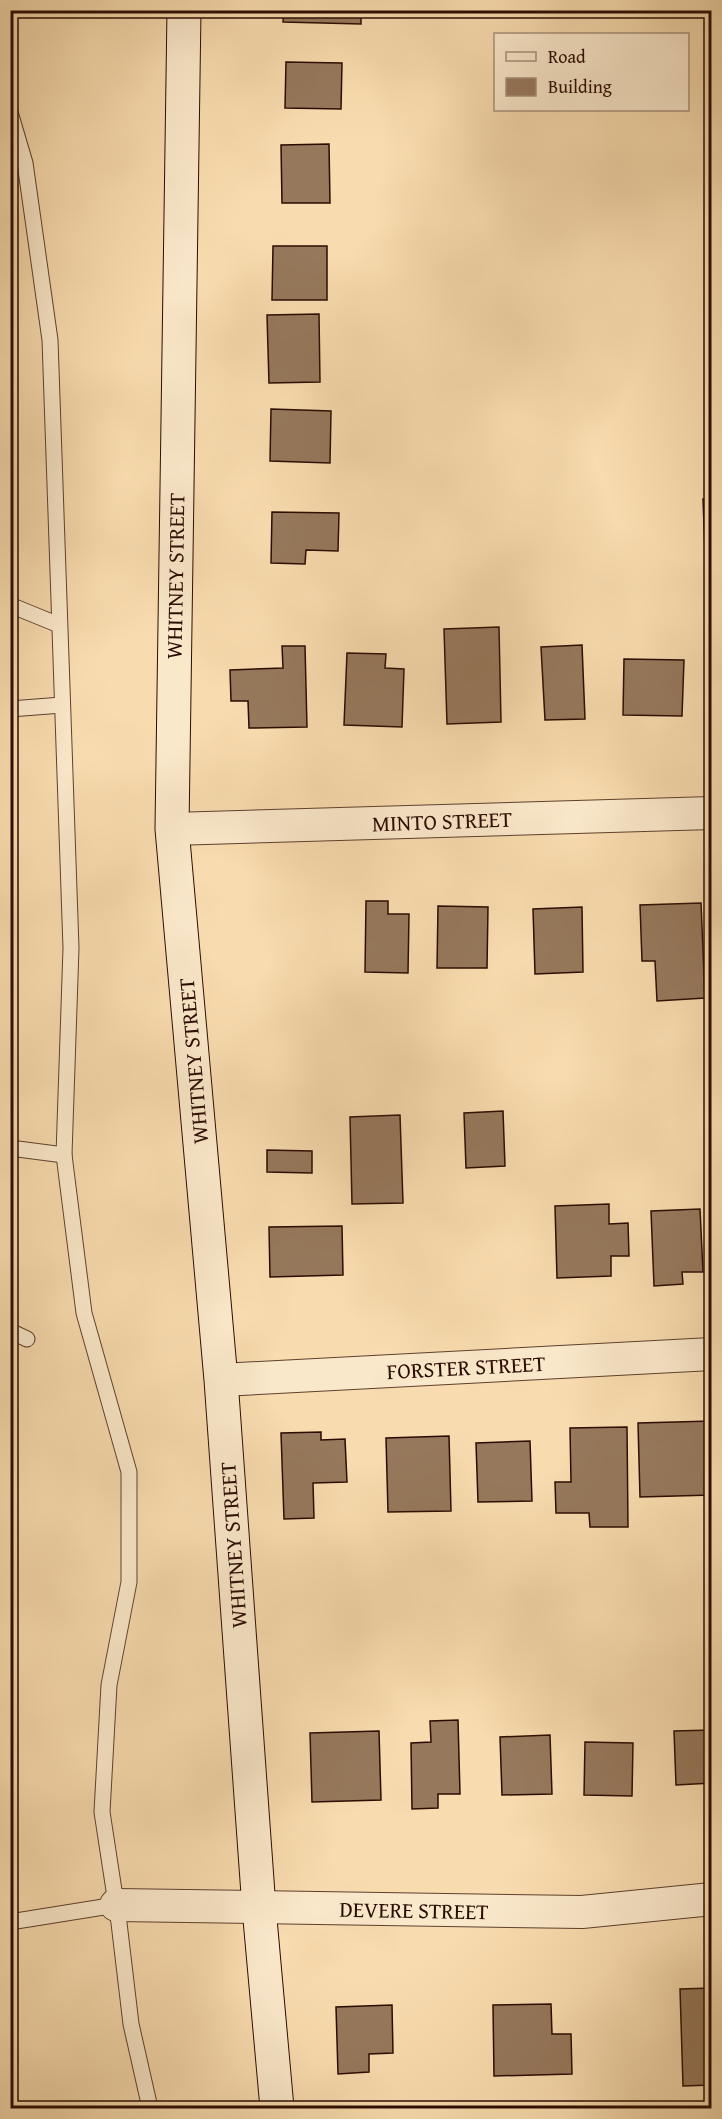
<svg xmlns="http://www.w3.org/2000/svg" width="722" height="2119" font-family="'Gentium Book Plus',serif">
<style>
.building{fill:#96785c;stroke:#2b0c03;stroke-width:1.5}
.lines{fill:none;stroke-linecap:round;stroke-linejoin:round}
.lane-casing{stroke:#5e402e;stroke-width:17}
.street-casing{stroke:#5e402e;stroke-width:34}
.secondary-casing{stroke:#2b0c03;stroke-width:35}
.lane{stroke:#fae8ca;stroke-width:15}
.street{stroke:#fae8ca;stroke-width:32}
.secondary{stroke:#fae8ca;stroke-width:33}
.labels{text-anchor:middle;stroke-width:6;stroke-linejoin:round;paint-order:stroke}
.street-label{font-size:22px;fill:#2b0c03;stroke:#fae8ca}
</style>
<rect width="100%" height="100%" fill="#f8dbae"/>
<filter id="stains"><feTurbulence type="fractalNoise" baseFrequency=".00333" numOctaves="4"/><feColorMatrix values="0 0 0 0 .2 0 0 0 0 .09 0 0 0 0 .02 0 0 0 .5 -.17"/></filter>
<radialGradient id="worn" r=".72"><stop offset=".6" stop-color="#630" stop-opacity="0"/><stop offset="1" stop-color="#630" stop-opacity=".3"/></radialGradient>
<g class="building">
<polygon points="284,10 361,10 361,24 283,22"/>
<polygon points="286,62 342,63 341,109 285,108"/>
<polygon points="329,144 330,203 282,203 281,145"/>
<polygon points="273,246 327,246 327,300 272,300"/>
<polygon points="319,314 320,382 269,383 267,315"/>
<polygon points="271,409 331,411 330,463 270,461"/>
<polygon points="703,499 712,499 712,552 705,552"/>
<polygon points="272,512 339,513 338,551 306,550 305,564 271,563"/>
<polygon points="499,627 501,722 447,724 444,629"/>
<polygon points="582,645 585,719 545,720 541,647"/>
<polygon points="282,646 305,646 307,727 249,728 248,701 231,701 230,670 283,668"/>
<polygon points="347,653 386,654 385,668 404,669 402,727 344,725"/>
<polygon points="624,659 684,660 682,716 623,715"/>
<polygon points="366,901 388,901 388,914 409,914 408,973 365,972"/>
<polygon points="701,903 705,998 657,1001 655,961 642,961 640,905"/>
<polygon points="438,906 488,907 487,968 437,968"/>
<polygon points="582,907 583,972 535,974 533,909"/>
<polygon points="503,1111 505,1166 466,1168 464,1113"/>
<polygon points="400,1115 403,1203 352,1204 350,1117"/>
<polygon points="267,1150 312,1151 312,1173 267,1172"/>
<polygon points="609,1204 609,1224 628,1223 629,1256 611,1256 611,1276 557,1278 555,1206"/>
<polygon points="700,1209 703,1272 682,1272 683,1284 654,1286 651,1211"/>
<polygon points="342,1226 343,1275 270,1277 269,1227"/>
<polygon points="712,1421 712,1495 640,1497 638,1423"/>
<polygon points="627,1427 628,1527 590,1527 589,1513 556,1513 555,1482 571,1482 570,1428"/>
<polygon points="321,1432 321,1440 345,1439 347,1482 313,1483 314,1518 284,1519 281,1433"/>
<polygon points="449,1436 451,1511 388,1512 386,1438"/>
<polygon points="530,1441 532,1501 478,1502 476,1443"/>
<polygon points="458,1720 460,1794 438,1794 438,1808 412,1809 411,1743 431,1742 430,1721"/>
<polygon points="712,1730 712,1783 676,1785 674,1731"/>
<polygon points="379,1731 381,1800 312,1802 310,1733"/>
<polygon points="550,1735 552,1794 502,1795 500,1737"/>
<polygon points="585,1742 633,1743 632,1796 584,1795"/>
<polygon points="712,1988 712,2085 683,2086 680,1989"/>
<polygon points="551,2004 552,2034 571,2034 572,2074 494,2076 493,2005"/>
<polygon points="392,2005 393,2053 369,2054 369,2072 338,2074 336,2007"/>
<polygon points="451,2104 451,2108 407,2108 407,2105"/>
</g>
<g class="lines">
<g class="lane-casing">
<g id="lane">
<polyline points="10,112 25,163 50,340 71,948 64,1155 84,1313 129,1472 129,1582 109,1685 102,1812 119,1923 131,2024 150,2108"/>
<polyline points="10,605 59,625"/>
<polyline points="10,709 62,705"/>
<polyline points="10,1148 64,1155"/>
<polyline points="10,1331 27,1339"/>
<polyline points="10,1922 116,1905"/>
</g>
</g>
<g class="street-casing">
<g id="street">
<polyline points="172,829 712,813"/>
<polyline points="221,1380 712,1354"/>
<polyline points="116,1905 582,1912 712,1899"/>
</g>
</g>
<g class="secondary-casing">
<polyline id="secondary" points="184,10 172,829 221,1380 259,1908 277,2108"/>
</g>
<use href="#lane" class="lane"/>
<use href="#street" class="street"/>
<use href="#secondary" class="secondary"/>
</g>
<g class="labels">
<g class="street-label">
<text transform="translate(175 576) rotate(-89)" y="8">WHITNEY STREET</text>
<text transform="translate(442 821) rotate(-2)" y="8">MINTO STREET</text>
<text transform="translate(193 1061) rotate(-95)" y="8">WHITNEY STREET</text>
<text transform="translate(466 1367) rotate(-3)" y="8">FORSTER STREET</text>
<text transform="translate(233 1545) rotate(-94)" y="8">WHITNEY STREET</text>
<text transform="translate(414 1910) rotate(1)" y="8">DEVERE STREET</text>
</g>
</g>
<rect width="722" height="2119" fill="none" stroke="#f8dbae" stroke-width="36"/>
<rect x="12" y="12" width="698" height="2095" fill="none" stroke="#2b0c03" stroke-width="3"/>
<rect x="18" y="18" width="686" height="2083" fill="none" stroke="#2b0c03" stroke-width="1.5"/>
<rect x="494" y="33" width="195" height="78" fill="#fae8ca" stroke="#a7907a" stroke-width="1.5"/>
<rect x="506" y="52" width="30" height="9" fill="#fae8ca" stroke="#a7907a" stroke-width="1.5"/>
<text x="548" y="63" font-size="18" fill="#2b0c03">Road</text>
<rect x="506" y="78" width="30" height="18" fill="#96785c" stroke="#a7907a" stroke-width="1.5"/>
<text x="548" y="93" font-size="18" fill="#2b0c03">Building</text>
<rect width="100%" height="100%" filter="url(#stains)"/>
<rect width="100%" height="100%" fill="url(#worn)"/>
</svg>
